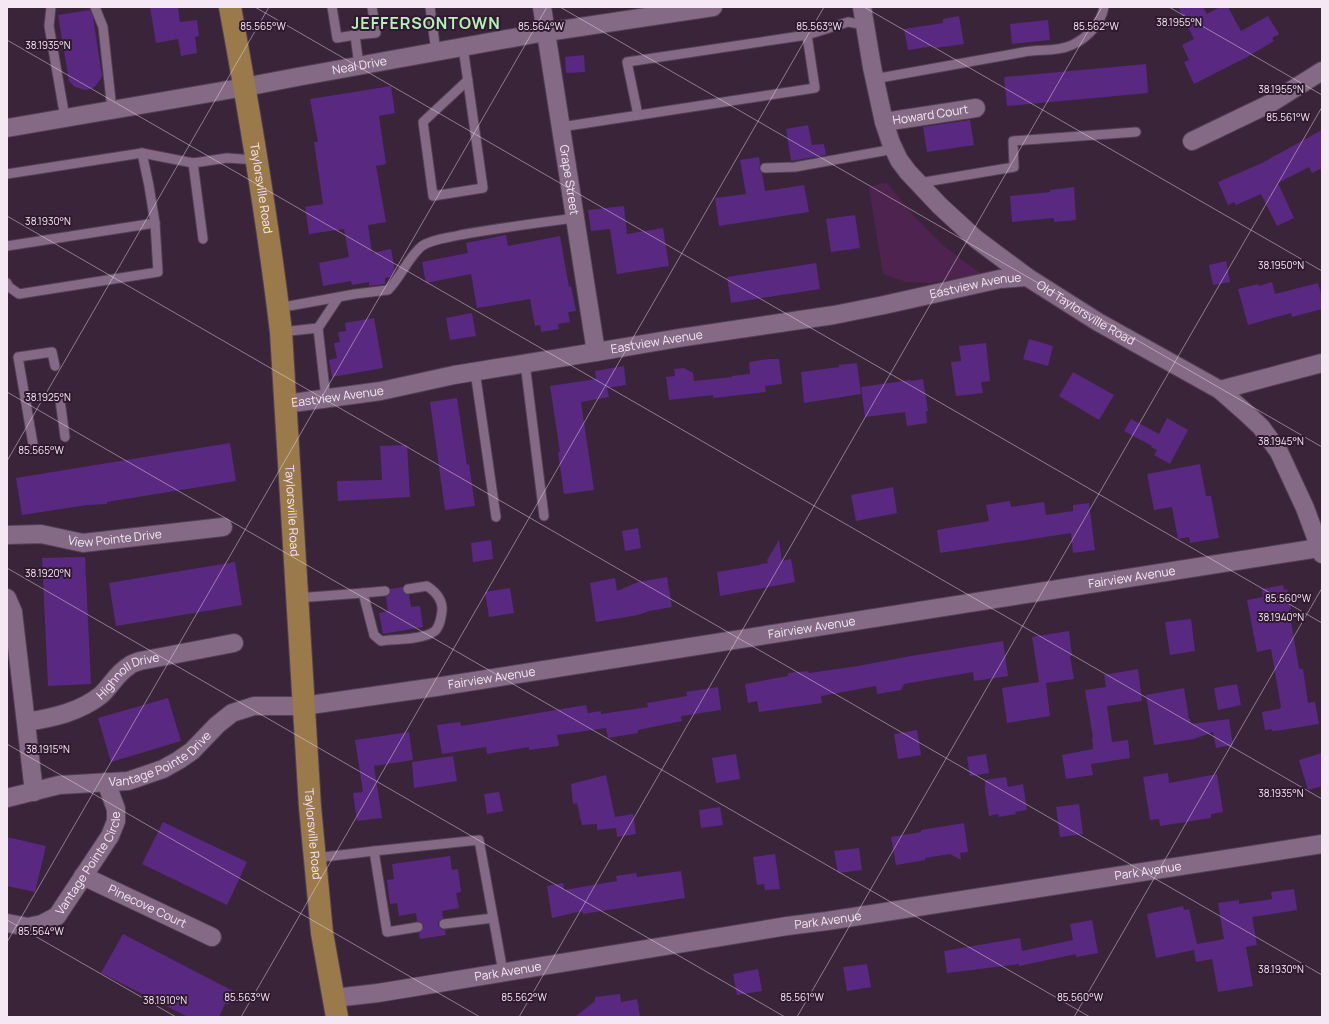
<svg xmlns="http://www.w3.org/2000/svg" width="1329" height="1024" font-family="Manrope,sans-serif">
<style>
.green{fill:#4e2350}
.building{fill:#592881}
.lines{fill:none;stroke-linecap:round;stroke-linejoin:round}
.service-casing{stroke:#534154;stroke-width:11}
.minor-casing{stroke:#534154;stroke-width:20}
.primary-casing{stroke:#534154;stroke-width:24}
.service{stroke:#846a84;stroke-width:9}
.minor{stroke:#846a84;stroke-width:18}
.primary{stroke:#9a794a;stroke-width:22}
.ticks{fill:none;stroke:#f6e7f5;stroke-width:1;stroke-opacity:0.45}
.labels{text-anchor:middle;stroke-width:4;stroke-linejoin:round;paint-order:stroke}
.street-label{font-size:12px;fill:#f6e7f5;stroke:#2f1a30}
.district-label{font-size:16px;font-weight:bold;letter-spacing:1px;fill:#b5f2b8;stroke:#2f1a30}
.ticks-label{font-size:10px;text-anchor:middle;fill:#f6e7f5;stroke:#2f1a30;stroke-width:4;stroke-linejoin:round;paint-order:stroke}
</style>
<rect width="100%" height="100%" fill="#3a243a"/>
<polygon class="green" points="887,183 913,215 944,246 981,274 930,283 906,282 883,274 869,188 879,184"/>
<g class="building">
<polygon points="150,7 178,7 180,22 197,20 199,36 195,37 197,53 181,56 178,39 156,43"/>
<polygon points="1178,7 1203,7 1207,14 1220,7 1228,7 1241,31 1268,16 1279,34 1272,38 1274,41 1247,57 1194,84 1184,62 1189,60 1182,45 1194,39"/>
<polygon points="90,10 93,17 102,76 100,80 96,85 93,88 85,90 75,87 69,81 58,15"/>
<polygon points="959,16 964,44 935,48 934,46 908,50 904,29 943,23 943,19"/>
<polygon points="1048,20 1050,40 1012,44 1010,24"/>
<polygon points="584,55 585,72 566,73 565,57"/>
<polygon points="1146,64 1148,93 1007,106 1004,77"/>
<polygon points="391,86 395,113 379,116 386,164 376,166 386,222 368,225 372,253 391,249 395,271 391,277 385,278 385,284 369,286 369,282 352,285 351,281 323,286 319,263 349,257 344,229 309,234 305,207 323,204 314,142 318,142 310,99"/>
<polygon points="970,120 974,145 927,152 923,127"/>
<polygon points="808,125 812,145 824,144 826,155 791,161 786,129"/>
<polygon points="1322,130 1322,168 1312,173 1309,167 1278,183 1294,218 1277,226 1261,194 1236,205 1234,202 1228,205 1218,182 1262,163"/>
<polygon points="759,157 760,164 759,169 762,173 765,191 804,185 809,212 719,226 715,198 746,194 740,160"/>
<polygon points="1074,187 1076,220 1054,222 1054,218 1012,222 1010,196 1050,192 1050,190"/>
<polygon points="624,206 627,234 663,228 669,266 617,274 610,229 591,231 588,210"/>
<polygon points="855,215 860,248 831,252 826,219"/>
<polygon points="506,235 508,246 560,236 569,287 571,286 576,311 568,312 570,322 558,324 559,329 541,332 540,325 535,326 530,299 477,308 471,274 426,283 422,262 468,253 466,243"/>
<polygon points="1226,261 1230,282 1213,285 1209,265"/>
<polygon points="816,263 820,289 731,303 727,277"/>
<polygon points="1272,282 1275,294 1318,283 1322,297 1322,309 1292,317 1291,313 1248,325 1238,289 1258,284 1259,286"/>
<polygon points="472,313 476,336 450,340 446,318"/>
<polygon points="374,318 383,368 332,377 329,360 337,358 334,343 340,342 338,332 346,331 345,323"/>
<polygon points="1029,339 1053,346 1048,366 1023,359"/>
<polygon points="986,343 990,381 981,382 983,393 956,396 951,362 961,361 959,346"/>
<polygon points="769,359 779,359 782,384 765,386 766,392 713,398 713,395 669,400 666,377 675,376 674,369 684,368 693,373 694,381 732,377 732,376 750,374 749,362"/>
<polygon points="857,363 861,394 804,403 801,372 839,367 839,365"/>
<polygon points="624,366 626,385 607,388 609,397 581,402 594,490 564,494 558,452 560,452 550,386 596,379 595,371"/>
<polygon points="1073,372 1114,395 1099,420 1059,396"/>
<polygon points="923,379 928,411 926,411 927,423 907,426 905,412 865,417 861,387 910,380 911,381"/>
<polygon points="457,398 467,465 469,464 475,506 445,510 430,402"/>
<polygon points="1167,418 1188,430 1170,464 1154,455 1157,450 1151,447 1152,446 1124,431 1131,419 1159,434"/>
<polygon points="230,443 236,481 107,502 107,504 87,505 22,515 16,478"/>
<polygon points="407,445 410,497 338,501 337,481 382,480 380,446"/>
<polygon points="1200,464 1206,496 1211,496 1219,538 1190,543 1189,537 1178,539 1172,507 1154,510 1147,474"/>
<polygon points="893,487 897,513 856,521 851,495"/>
<polygon points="1010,501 1011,507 1044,502 1046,515 1073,511 1073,505 1089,503 1095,550 1073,553 1071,533 940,553 937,530 989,521 986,505"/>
<polygon points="638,528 641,548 625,551 622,531"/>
<polygon points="491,540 493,559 473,562 471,543"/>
<polygon points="779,540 782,561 791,559 795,582 720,596 717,572 760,565 760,564 768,563 767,560"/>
<polygon points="85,557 91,684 48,686 42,558"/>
<polygon points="235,562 242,605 116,626 109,583"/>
<polygon points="667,577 672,607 649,611 638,615 596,622 590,583 615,578 617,591 638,582"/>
<polygon points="1283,585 1284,590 1287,589 1291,609 1289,609 1299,669 1303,669 1308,703 1315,702 1319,724 1282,730 1272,731 1272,729 1265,730 1262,712 1279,709 1281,707 1271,649 1257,652 1247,600 1263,597 1262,589"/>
<polygon points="403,587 403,592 409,595 411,607 420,606 423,627 383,634 379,613 388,611 386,597 390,594 390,589"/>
<polygon points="510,588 514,613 489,617 485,592"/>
<polygon points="1191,619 1195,651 1170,655 1165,622"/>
<polygon points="1069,631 1072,656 1070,656 1074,679 1046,683 1050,716 1007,723 1002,688 1039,682 1032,637"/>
<polygon points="1003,641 1008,676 974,681 973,672 904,684 901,690 877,694 876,686 821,696 822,703 759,712 757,701 748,703 745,684 788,676 788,673 808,671 809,673 858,666 911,656"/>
<polygon points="1138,669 1142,701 1107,706 1112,742 1128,740 1130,758 1091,764 1093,775 1066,779 1062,755 1093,749 1092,737 1093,737 1085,690 1106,687 1104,675"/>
<polygon points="1237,684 1241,705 1218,710 1214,688"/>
<polygon points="718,687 721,710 681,716 682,721 638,730 638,733 608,738 606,728 557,735 559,746 529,750 529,747 487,754 486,747 442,754 437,725 460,722 461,726 586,705 588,713 601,711 601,714 648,707 647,703 687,696 686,692"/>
<polygon points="1184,688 1189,719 1190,719 1191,724 1229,719 1233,745 1216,748 1213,732 1194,739 1154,745 1146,695"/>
<polygon points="168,698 181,741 111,762 98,718"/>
<polygon points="917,730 921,755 898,759 894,734"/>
<polygon points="409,732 413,760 374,766 382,818 357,821 353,793 363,792 355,740"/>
<polygon points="1322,753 1322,786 1308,790 1299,760"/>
<polygon points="736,754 740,779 716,783 712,758"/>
<polygon points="986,754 989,773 970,776 967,757"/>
<polygon points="453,756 457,781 414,788 412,762"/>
<polygon points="1168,773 1169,783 1217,774 1223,812 1211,814 1211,818 1160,826 1159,819 1150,820 1143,777"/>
<polygon points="606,775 615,817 633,814 636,834 617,837 616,828 597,830 597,824 582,825 577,803 573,804 571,784"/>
<polygon points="1006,777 1008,787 1023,784 1027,810 1015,812 1016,814 999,817 998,814 989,816 985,791 985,780"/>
<polygon points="499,792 503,811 487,814 484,794"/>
<polygon points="1079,804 1083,834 1060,837 1056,807"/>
<polygon points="720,807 723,825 701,828 699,810"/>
<polygon points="163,822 247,862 227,905 142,864"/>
<polygon points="964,823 968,852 960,853 961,860 950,854 925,858 925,860 896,865 891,837 921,832 921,830"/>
<polygon points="7,837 46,846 35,892 7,886"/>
<polygon points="859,848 862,870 838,873 834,851"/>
<polygon points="775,854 780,889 765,890 764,884 757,885 753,857"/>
<polygon points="450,856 452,870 458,869 461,892 456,893 459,908 442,911 443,918 439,921 438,925 441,929 445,930 446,935 420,939 419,933 422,931 424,926 422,923 417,921 416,913 399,916 397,903 390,904 387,880 394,879 392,864"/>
<polygon points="681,871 685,898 583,914 582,911 552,918 547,886 563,883 564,890 617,881 616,876 636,873 637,877"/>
<polygon points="1294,889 1297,910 1252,917 1257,945 1246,947 1253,986 1218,992 1212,959 1196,962 1194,950 1156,958 1147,914 1183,906 1184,910 1189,909 1197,944 1224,939 1218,903 1239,900 1239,904 1272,899 1271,892"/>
<polygon points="1092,920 1098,953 1076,957 1076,954 1019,966 1019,964 947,973 944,951 1020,938 1022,951 1073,940 1070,924"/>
<polygon points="123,934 235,992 229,1004 225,1004 219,1017 188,1017 101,973"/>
<polygon points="867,964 871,987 847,991 843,967"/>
<polygon points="758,969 762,991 737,995 733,974"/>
<polygon points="620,994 621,1002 637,999 640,1016 631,1017 575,1017 595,1001 595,997"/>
</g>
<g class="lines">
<g class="service-casing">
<g id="service">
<polyline points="51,7 49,26 65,118"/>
<polyline points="95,7 103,27 112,110"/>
<polyline points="332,7 337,38 355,35"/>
<polyline points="430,7 436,52"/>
<polyline points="463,47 483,188 433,196 423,122 468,80"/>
<polyline points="359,66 355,35 376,33 372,7"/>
<path d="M874 79C924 70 974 61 1024 52 1040 49 1057 52 1072 45 1087 38 1101 24 1104 7"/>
<polyline points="638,115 627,62 807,35 848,22 865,25"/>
<polyline points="561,127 815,88 807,35"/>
<polyline points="193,163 203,239"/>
<polyline points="765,168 795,167 894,149"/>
<polyline points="7,174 142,153 193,163 227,158 257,160"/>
<polyline points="919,183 1014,167 1013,141 1136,132"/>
<polyline points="7,246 155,223"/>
<polyline points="7,283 9,287 19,294 158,272 155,223 149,186 142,153"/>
<path d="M278 308 355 294 388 290C401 277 409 256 422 246 432 239 448 238 460 235 498 228 537 223 575 218"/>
<polyline points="281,332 318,328"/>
<polyline points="525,363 544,516"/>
<polyline points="475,371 496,517"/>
<polyline points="326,398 318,328 338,298"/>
<polyline points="60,400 65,437"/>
<polyline points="33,444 18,357 52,352 55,366"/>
<path d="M385 591 363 593 374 635 381 641C395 639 423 640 435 631 440 626 441 618 442 611 443 600 436 592 427 586L408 589"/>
<polyline points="297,598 363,593"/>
<polyline points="374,851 387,932 418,927"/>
<polyline points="315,858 374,851 479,840 503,972"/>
<polyline points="444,924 493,918"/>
</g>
</g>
<g class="minor-casing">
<g id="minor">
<path id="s1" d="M542 7 596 352"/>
<path id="s2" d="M862 7 872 67 884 122 891 143 899 160 908 172 940 206 976 239 1027 277 1098 322 1220 390 1245 412 1261 427 1279 452 1305 508 1322 554"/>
<path id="s3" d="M884 122 976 108"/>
<path id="s4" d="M7 128 245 87 297 77 540 33 713 7"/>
<polyline points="1192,141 1271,103 1322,71"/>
<polyline points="1220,390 1322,363"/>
<path id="s5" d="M285 404 381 391 454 375 596 352 679 338 834 315 884 305 1000 279 1027 277"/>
<path id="s6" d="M7 535 41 534 83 543 223 527"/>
<polyline points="7,598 13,612 34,792"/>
<path id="s7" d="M26 722C52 718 80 712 101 695 111 686 117 673 129 666 132 663 137 662 140 661L234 643"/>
<path id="s8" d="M7 798 59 785 128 781 163 769 179 760 192 751 217 725 232 713 254 706H303L436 687 1319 548"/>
<path id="s9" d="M83 876 212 937"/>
<path id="s10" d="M7 923 28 927 42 924 57 916 110 836 116 821V809L106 782"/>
<path id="s11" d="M334 998 378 993 787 926 827 921 1322 844"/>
</g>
</g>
<g class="primary-casing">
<g id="primary">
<path id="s12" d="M230 7C250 115 268 223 281 332L310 807 322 933 337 1017"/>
</g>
</g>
<use href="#service" class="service"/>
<use href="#minor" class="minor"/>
<use href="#primary" class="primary"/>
</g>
<path class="ticks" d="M255 7 1322 623M560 7 1322 447M864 7 1322 271M1169 7 1322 95M7 40 1322 799M7 216 1322 975M7 392 1090 1017M7 461 269 7M7 568 785 1017M7 744 480 1017M7 920 176 1017M7 942 547 7M241 1017 824 7M519 1017 1102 7M797 1017 1322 107M1074 1017 1322 588"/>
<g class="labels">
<g class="street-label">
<text dy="4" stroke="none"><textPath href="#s4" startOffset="358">Neal Drive</textPath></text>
<text dy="4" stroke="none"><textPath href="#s3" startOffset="47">Howard Court</textPath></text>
<text dy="4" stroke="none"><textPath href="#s1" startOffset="175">Grape Street</textPath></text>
<text dy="4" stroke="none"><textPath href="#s12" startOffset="184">Taylorsville Road</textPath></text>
<text dy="4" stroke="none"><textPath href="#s5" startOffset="701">Eastview Avenue</textPath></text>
<text dy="4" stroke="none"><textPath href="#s2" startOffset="401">Old Taylorsville Road</textPath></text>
<text dy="4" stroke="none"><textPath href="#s5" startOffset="377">Eastview Avenue</textPath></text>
<text dy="4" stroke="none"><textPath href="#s5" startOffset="53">Eastview Avenue</textPath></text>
<text dy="4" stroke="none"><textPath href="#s12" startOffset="508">Taylorsville Road</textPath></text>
<text dy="4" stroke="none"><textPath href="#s6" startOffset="109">View Pointe Drive</textPath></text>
<text dy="4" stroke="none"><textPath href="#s8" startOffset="1160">Fairview Avenue</textPath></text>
<text dy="4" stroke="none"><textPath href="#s8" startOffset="836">Fairview Avenue</textPath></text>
<text dy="4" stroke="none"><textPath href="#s7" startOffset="115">Highnoll Drive</textPath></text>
<text dy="4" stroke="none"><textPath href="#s8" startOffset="512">Fairview Avenue</textPath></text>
<text dy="4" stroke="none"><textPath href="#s8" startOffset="161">Vantage Pointe Drive</textPath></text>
<text dy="4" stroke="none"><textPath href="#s12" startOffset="832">Taylorsville Road</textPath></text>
<text dy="4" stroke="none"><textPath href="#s10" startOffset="115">Vantage Pointe Circle</textPath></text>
<text dy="4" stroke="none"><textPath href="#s11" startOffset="824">Park Avenue</textPath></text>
<text dy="4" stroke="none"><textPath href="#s9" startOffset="71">Pinecove Court</textPath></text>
<text dy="4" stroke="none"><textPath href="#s11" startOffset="500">Park Avenue</textPath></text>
<text dy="4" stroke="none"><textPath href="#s11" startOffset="176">Park Avenue</textPath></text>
</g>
<g class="district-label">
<text x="426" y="29">JEFFERSONTOWN</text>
</g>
</g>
<g class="ticks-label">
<text x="1179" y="26">38.1955°N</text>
<text x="819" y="30">85.563°W</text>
<text x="263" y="30">85.565°W</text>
<text x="541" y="30">85.564°W</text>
<text x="1096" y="30">85.562°W</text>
<text x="48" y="49">38.1935°N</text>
<text x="1281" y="93">38.1955°N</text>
<text x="1288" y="121">85.561°W</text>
<text x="48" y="225">38.1930°N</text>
<text x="1281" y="269">38.1950°N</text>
<text x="48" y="401">38.1925°N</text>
<text x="1281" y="445">38.1945°N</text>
<text x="41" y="454">85.565°W</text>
<text x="48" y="577">38.1920°N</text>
<text x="1288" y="602">85.560°W</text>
<text x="1281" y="621">38.1940°N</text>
<text x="48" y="753">38.1915°N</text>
<text x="1281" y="797">38.1935°N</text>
<text x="41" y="935">85.564°W</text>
<text x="1281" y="973">38.1930°N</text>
<text x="247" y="1001">85.563°W</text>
<text x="524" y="1001">85.562°W</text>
<text x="802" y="1001">85.561°W</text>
<text x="1080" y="1001">85.560°W</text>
<text x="165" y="1004">38.1910°N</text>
</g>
<rect width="1329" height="1024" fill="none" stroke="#f6e7f5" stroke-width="16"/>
</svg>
